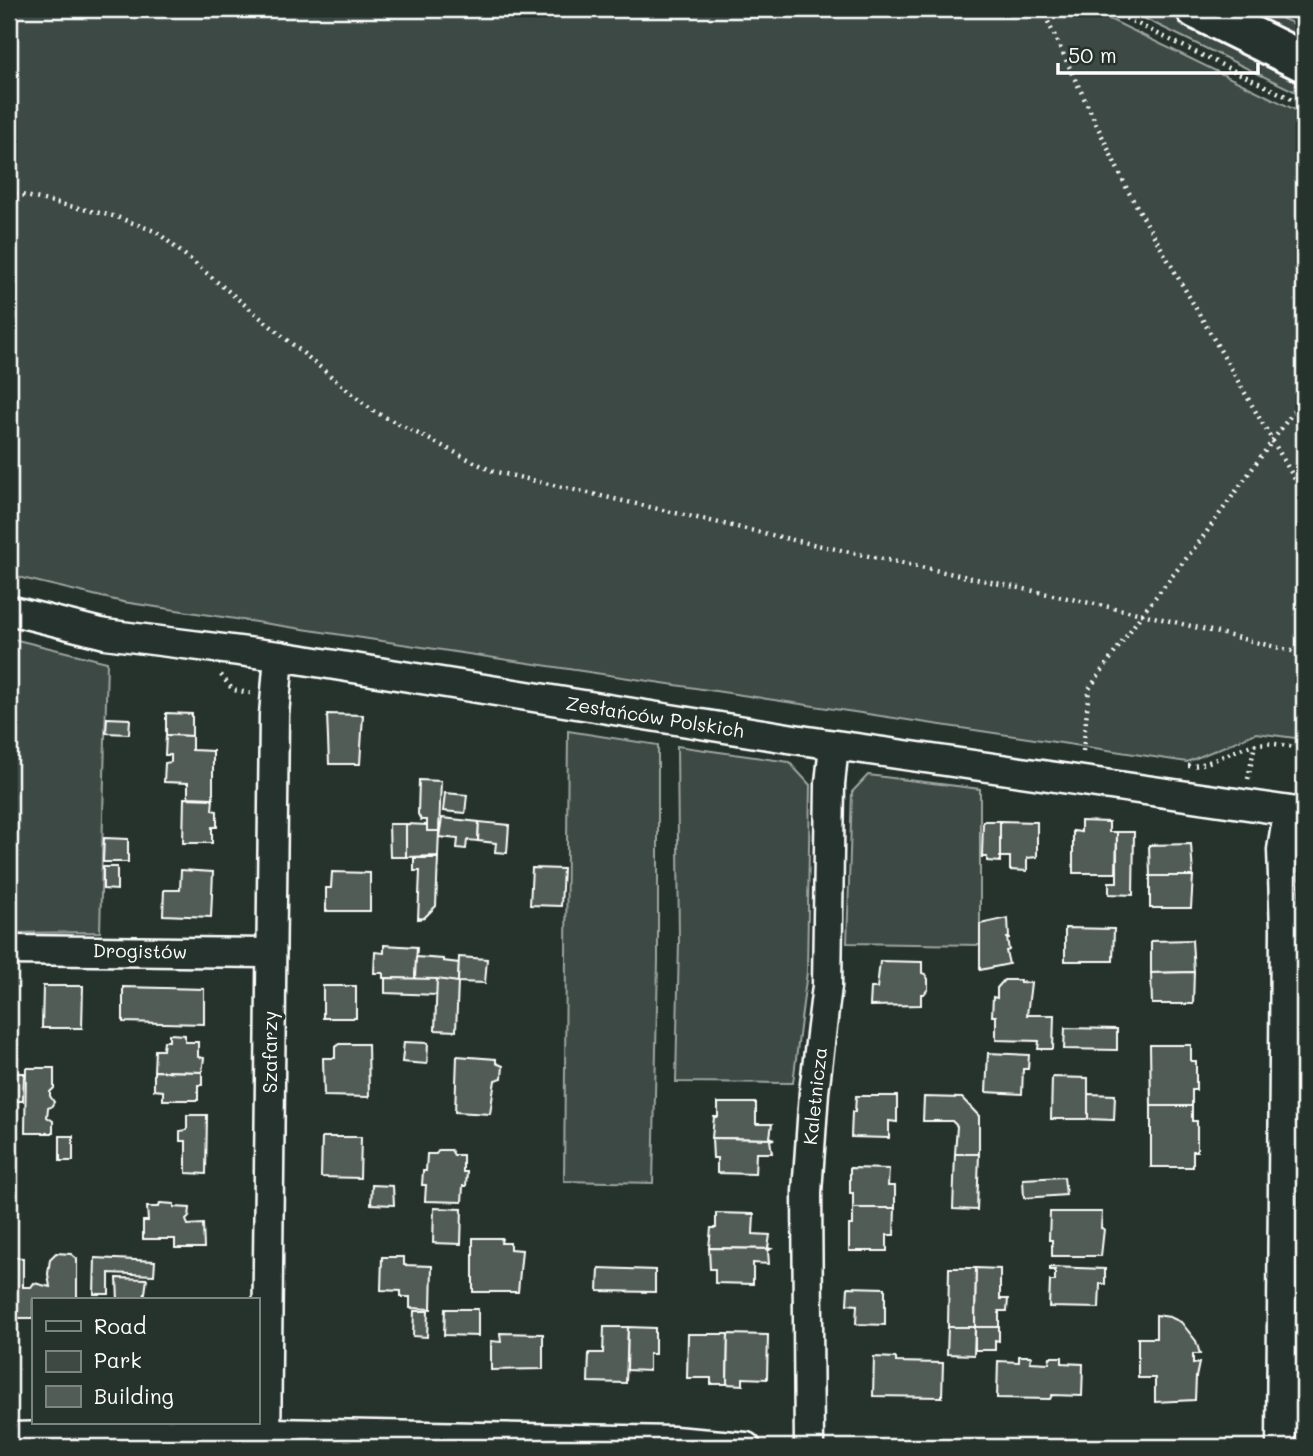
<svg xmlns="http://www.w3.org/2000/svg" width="1313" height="1456" font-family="Mali,sans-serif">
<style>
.green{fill:#3e4944;stroke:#9ea4a2;stroke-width:2}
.building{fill:#515c57;stroke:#fff;stroke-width:2}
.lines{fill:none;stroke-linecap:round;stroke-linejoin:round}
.street-casing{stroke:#fff;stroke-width:33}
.primary-casing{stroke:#fff;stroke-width:44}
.path{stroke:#fff;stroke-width:4.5;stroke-dasharray:2 5;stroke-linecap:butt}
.street{stroke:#26332d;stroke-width:28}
.primary{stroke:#26332d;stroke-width:38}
.labels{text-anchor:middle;stroke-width:7;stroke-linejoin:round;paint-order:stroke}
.street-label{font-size:19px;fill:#fff;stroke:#26332d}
</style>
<rect width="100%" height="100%" fill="#26332d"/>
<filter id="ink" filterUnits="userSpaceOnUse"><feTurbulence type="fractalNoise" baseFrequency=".0143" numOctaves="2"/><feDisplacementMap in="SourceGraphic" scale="14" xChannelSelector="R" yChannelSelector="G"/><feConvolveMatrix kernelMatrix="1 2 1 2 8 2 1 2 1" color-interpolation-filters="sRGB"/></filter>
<g filter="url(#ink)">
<g class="green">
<polygon points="9,9 1089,9 1304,114 1304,739 1256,733 1187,762 123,602 9,575"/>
<polygon points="1125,9 1169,9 1304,75 1304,96"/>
<polygon points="1224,9 1260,9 1304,28 1304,48"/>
<polygon points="9,638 107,662 100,932 9,933"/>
<polygon points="568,731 658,745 658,961 653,1183 564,1181"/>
<polygon points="677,746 789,762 810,785 807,972 793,1083 676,1082 679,941"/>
<polygon points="868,775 980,789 980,945 847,943 852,792"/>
</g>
<g class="building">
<polygon points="166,713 192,714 192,736 166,735"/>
<polygon points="327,714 363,715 360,764 329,764"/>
<polygon points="107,718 130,719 129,734 106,733"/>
<polygon points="166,735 192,736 192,750 213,751 213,798 188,797 188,783 164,782 165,763 171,762 171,755 165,755"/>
<polygon points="419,780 441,781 439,831 427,831 427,820 421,820 418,814"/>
<polygon points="445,793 467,795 465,813 443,811"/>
<polygon points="184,798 213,799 212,810 217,811 217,827 212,827 212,843 183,843"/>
<polygon points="442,818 479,822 478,841 467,840 466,849 457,848 458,839 439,837"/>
<polygon points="983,821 1000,821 1000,862 987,861 987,857 982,857"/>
<polygon points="1000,821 1037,822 1037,857 1027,858 1027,871 1010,870 1010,857 1000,857"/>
<polygon points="1081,821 1109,822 1109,832 1117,832 1116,873 1073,873 1073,831 1081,832"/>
<polygon points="479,822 509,825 507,853 495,852 496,843 478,841"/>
<polygon points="389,824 406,824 406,857 390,857"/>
<polygon points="406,824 427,825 427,831 439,831 438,856 406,857"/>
<polygon points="1117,832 1134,832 1133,895 1109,894 1109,882 1117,882"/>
<polygon points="104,838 128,839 128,862 103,862"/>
<polygon points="1191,844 1193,876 1150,876 1149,845"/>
<polygon points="414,858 438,858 436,906 424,918 418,919 420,871 414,871"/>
<polygon points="103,867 117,867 117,890 103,889"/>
<polygon points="532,868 563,869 561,906 530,905"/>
<polygon points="181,870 213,872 211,917 163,915 164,890 180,890"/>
<polygon points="332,872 370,873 370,911 326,911 326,888 331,888"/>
<polygon points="1150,876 1193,876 1191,908 1150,908"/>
<polygon points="1008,918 1009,938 1007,938 1009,950 1006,951 1009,964 980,970 980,924"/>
<polygon points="1065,928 1114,929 1113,961 1065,961"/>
<polygon points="1192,940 1194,972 1151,973 1151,941"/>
<polygon points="384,945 417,947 415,979 383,978 383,973 374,973 375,952 384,953"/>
<polygon points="416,957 443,959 443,961 459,963 458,982 415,979"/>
<polygon points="459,957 487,959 485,983 458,982"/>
<polygon points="880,961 922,962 922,973 925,974 928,979 928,989 924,994 921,994 921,1005 870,1006 871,988 877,988"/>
<polygon points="1194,972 1193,1004 1152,1004 1151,973"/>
<polygon points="385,978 437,979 437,995 385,993"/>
<polygon points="437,979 458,982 456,1031 435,1030"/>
<polygon points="1004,980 1020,980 1020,982 1031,983 1027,1015 1054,1015 1053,1049 1038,1049 1039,1041 996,1040 996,1016 992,1016 993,997 997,998 997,988"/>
<polygon points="43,986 83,986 82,1028 42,1028"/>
<rect x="323" y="986" width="33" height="32"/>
<polygon points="123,987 204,989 204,1024 123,1022"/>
<polygon points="9,990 11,990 10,1027 9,1027"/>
<polygon points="1065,1028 1117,1029 1117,1050 1064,1049"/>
<polygon points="169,1034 185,1035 185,1042 198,1042 198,1057 204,1058 202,1072 154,1071 155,1050 163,1050 164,1041 169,1041"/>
<polygon points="404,1042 428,1043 427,1064 402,1062"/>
<polygon points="339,1044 368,1044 369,1097 324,1096 323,1058 335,1058 335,1047"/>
<polygon points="1150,1045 1191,1045 1191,1061 1196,1061 1196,1090 1192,1090 1192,1106 1151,1106"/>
<polygon points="988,1053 1029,1055 1028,1069 1023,1069 1022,1094 986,1092"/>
<polygon points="457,1056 496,1059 496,1063 503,1066 502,1078 495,1080 490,1114 455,1112"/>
<polygon points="26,1068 54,1068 54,1088 50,1092 50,1096 54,1102 51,1107 48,1108 47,1117 53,1121 53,1133 25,1133"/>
<polygon points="154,1071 202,1072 202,1085 198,1085 198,1100 163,1100 163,1091 154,1090"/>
<polygon points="9,1073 24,1073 23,1101 9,1101"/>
<polygon points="1052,1077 1088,1078 1088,1119 1051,1119"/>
<polygon points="1088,1094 1115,1095 1114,1120 1088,1119"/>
<polygon points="856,1096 897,1096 897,1122 889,1121 889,1138 851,1137 852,1112 855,1112"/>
<polygon points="924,1097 962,1098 979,1116 979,1154 955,1154 957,1126 952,1121 923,1121"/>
<polygon points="718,1103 756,1103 756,1124 772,1124 770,1137 774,1139 712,1138 714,1117 718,1117"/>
<polygon points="1151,1106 1192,1106 1192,1121 1197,1121 1197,1151 1193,1151 1193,1167 1151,1167"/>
<polygon points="187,1115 207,1115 206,1174 186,1173 186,1141 180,1141 180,1131 187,1130"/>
<rect x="60" y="1136" width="13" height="25"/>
<polygon points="322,1137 361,1137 360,1178 321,1177"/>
<polygon points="712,1138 774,1139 770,1140 772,1153 756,1153 755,1174 717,1173 717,1158 713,1158"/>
<polygon points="439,1150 451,1150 454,1155 463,1155 463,1172 467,1172 466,1186 463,1186 462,1202 425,1201 426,1185 422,1185 423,1171 426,1171 427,1154 436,1154"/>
<polygon points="955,1154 979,1154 977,1210 953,1209"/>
<polygon points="850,1168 889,1169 888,1186 895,1186 895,1208 853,1208 853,1193 850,1193"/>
<polygon points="1064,1177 1066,1195 1024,1198 1023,1179"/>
<polygon points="372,1185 393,1186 394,1205 371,1204"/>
<polygon points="160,1203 174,1204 174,1207 190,1208 189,1217 186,1220 188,1225 203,1224 204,1248 175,1248 175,1239 143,1239 143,1221 148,1221 147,1207 159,1207"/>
<polygon points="434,1208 462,1209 461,1244 433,1243"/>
<polygon points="853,1208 895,1208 894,1235 887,1235 887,1251 849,1251 849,1225 853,1225"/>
<polygon points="1050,1212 1102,1212 1101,1228 1104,1229 1101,1256 1052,1256 1052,1240 1049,1240"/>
<polygon points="716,1213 754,1214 753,1234 770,1235 768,1248 771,1249 709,1248 711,1228 716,1228"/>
<polygon points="473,1238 502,1238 501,1243 510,1243 510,1249 522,1250 518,1292 473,1292"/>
<polygon points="709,1248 771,1249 768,1251 769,1264 753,1263 753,1284 715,1283 715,1269 710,1269"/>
<polygon points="56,1253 71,1254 77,1259 77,1300 33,1300 33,1318 16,1318 16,1326 9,1326 9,1257 23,1258 23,1287 31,1287 34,1283 50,1287 48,1274 50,1259"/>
<polygon points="382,1257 404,1257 404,1265 432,1266 431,1309 410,1308 410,1297 401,1297 401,1291 381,1290"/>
<polygon points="95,1258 155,1261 154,1275 109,1273 109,1294 94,1294"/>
<polygon points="1050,1267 1105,1269 1105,1284 1100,1284 1099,1308 1049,1307 1050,1281 1055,1281 1055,1270 1050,1270"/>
<polygon points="599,1268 655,1270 655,1292 598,1291"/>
<polygon points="949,1268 976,1268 975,1327 948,1327"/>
<polygon points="976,1268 1000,1269 1000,1299 1008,1299 1007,1311 999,1311 999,1327 975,1327"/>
<polygon points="117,1278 147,1279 144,1300 118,1300"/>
<polygon points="848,1287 885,1288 885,1325 856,1324 857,1305 847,1304"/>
<polygon points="445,1309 478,1309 478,1336 444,1335"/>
<polygon points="414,1311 428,1311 427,1337 413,1336"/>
<polygon points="1156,1315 1170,1317 1181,1322 1196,1341 1200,1354 1193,1354 1193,1364 1199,1363 1196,1377 1195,1400 1155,1402 1155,1378 1138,1378 1138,1338 1156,1338"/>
<polygon points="604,1327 628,1327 626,1383 588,1382 589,1353 603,1353"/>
<polygon points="628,1327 655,1328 655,1354 649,1354 649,1371 627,1370"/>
<polygon points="948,1327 975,1327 974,1355 947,1354"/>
<polygon points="975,1327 999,1327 999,1341 995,1340 995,1350 975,1350"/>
<polygon points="500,1333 543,1334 543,1369 491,1370 491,1341 501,1342"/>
<polygon points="688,1334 728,1334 727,1384 711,1384 711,1378 687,1378"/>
<polygon points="728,1334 768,1335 767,1379 743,1378 743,1385 727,1384"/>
<polygon points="1019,1356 1031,1356 1030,1362 1049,1363 1050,1357 1062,1357 1062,1363 1083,1364 1082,1396 1052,1395 1050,1399 997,1398 998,1361 1019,1362"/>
<polygon points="874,1357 896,1358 896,1362 943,1363 942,1397 873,1396"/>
</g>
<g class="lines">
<g class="street-casing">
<g id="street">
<polyline points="9,610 105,634 279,656 794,739 1304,813"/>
<polyline points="9,950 271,953"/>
<polyline points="9,1437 227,1432 674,1441 746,1447"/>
<polyline points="266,1447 274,715 279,656"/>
<polyline points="809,1447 807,1192 814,1092 827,986 830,784 834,745"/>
<polyline points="1281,1447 1285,929 1282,850 1288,811"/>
</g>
</g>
<g class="primary-casing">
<polyline id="primary" points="1196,9 1304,62"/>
</g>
<g class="path">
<polyline points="1042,9 1128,191 1304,495"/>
<polyline points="1107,9 1304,105"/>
<polyline points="9,192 117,217 157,232 373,411 492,471 798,541 1142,614 1304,654"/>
<polyline points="221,675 233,690 251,693"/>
<polyline points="1083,751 1089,689 1142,614 1200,541 1304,397"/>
<path d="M1188 766C1210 766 1231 750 1253 745 1269 741 1288 746 1304 749"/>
<polyline points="1248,779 1255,744"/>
<polyline points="1300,787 1304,760"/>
</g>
<use href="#street" class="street"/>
<use href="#primary" class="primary"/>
</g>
</g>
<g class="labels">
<g class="street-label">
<text transform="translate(655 717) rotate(9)" y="7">Zesłańców Polskich</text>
<text transform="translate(140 951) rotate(1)" y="7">Drogistów</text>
<text transform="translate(270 1052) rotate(-90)" y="7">Szafarzy</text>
<text transform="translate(815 1096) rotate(-84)" y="7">Kaletnicza</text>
</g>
</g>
<rect width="1313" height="1456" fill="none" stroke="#26332d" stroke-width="35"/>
<rect x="18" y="18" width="1278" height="1421" fill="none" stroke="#fff" stroke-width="2.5" filter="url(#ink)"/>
<rect x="32" y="1298" width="228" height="126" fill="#26332d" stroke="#7d8581" stroke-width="2"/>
<rect x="46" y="1321" width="35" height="10" fill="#26332d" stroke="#7d8581" stroke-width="2"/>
<text x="94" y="1334" font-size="21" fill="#ffffff">Road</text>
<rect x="46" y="1351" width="35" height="21" fill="#3e4944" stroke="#7d8581" stroke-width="2"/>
<text x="94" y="1368" font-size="21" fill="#ffffff">Park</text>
<rect x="46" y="1386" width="35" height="21" fill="#515c57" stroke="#7d8581" stroke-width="2"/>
<text x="94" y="1404" font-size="21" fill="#ffffff">Building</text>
<path d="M1058 63v10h200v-10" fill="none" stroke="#ffffff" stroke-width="3.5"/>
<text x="1068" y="63" font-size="21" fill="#ffffff" stroke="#26332d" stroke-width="5" paint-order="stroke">50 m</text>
</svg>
